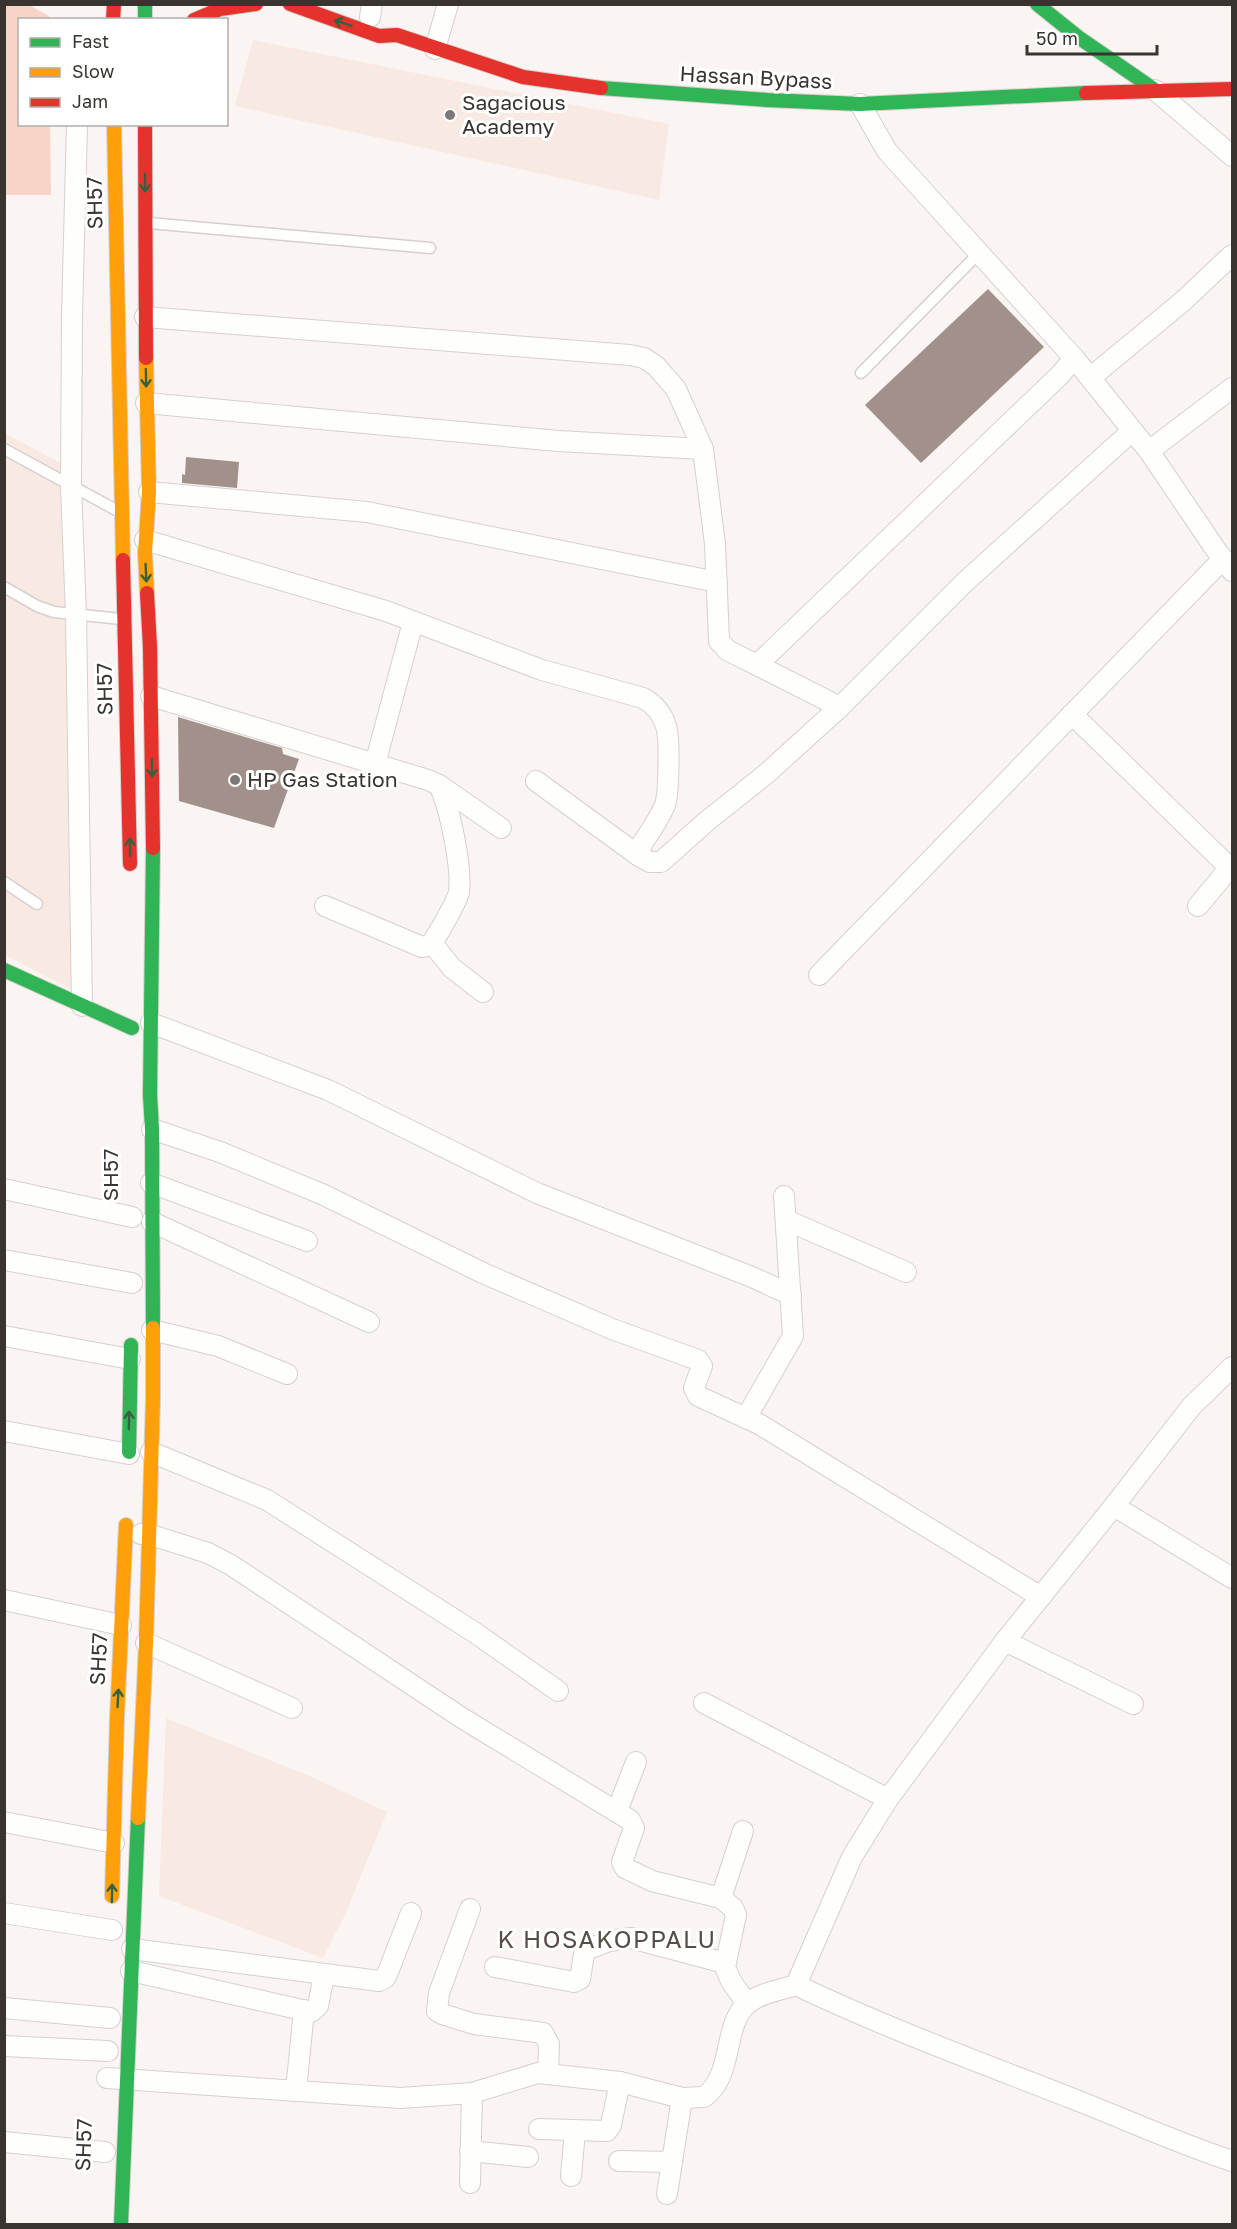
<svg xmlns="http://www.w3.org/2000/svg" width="1237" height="2229" font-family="'Golos Text',sans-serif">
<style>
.built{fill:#f8e9e3}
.green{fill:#f7d4c6}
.building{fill:#a1918a}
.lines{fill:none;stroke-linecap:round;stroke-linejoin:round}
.lane-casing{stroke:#d5d0ce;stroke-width:13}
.street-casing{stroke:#d5d0ce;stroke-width:22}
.fast-casing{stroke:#d5d0ce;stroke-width:16}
.slow-casing{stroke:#d5d0ce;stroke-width:16}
.jam-casing{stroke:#d5d0ce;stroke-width:16}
.lane{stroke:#fefefd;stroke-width:10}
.street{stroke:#fefefd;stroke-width:20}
.fast{stroke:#30b455;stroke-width:14}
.slow{stroke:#ff9f0a;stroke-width:14}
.jam{stroke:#e5322d;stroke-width:14}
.oneway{stroke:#36613e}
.poi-dot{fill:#7d7875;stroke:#fff;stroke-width:2}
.labels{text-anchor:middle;stroke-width:6;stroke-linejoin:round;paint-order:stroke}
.street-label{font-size:21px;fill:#3a3431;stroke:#fff}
.poi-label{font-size:21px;fill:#3a3431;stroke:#fff;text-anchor:start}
.quarter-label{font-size:24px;letter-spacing:1.5px;fill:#584c47;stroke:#fff}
</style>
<rect width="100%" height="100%" fill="#faf5f3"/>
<g class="built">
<polygon points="253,40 669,124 659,200 235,106"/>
<polygon points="4,433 70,468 88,998 5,955"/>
<polygon points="166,1718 314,1778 387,1812 344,1917 323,1958 159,1896"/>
</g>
<polygon class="green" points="4,5 29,5 49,16 49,19 20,20 20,124 50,125 51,195 5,195"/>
<g class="building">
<polygon points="988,289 1044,347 921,463 865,405"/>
<polygon points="186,457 239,462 237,488 182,483 182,474 185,475"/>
<polygon points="178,717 282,748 283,754 299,759 274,828 179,801"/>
</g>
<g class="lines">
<g class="lane-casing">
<g id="lane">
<polyline points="149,223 430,248"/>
<polyline points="861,373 979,253"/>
<polyline points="4,449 116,510"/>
<polyline points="4,587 37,606 54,612 121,619"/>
<polyline points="4,882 37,904"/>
</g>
</g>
<g class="street-casing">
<g id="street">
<polyline points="370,17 372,4"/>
<polyline points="435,49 448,4"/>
<polyline points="1155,90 1232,156"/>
<polyline points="860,104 887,151 1074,358 1149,451 1216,550 1232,571"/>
<polyline points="77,124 72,315 71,486 76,614 82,1006"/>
<polyline points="145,317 630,355 644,358 656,366 676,389 703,449 715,544 719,641 727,650 840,707"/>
<polyline points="1090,378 1182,302 1232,255"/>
<polyline points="146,403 558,441 703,449"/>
<polyline points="1149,451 1232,388"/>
<polyline points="149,492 367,512 717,582"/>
<path d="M145 540 386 611 542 670 643 698C654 704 662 713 666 726 670 738 669 793 665 805 658 822 645 838 636 854"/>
<polyline points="757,665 1060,375 1074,358"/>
<polyline points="151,696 428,780 439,785 501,828"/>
<polyline points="1072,714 1230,868"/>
<polyline points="375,764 413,622"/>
<polyline points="536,781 639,856 650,862 661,862 707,821 766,774 840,707 965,582 1132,431"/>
<path d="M325 906 422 947 430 945C437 937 457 901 459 892 462 867 450 808 439 785"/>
<polyline points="1198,906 1232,865"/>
<polyline points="432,943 452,968 483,992"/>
<polyline points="819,975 1223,559"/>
<polyline points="151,1023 328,1090 537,1193 752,1277 791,1295"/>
<polyline points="152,1129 220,1152 324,1195 483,1273 612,1329 698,1360 702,1366 694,1388 698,1396 759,1424 1041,1597"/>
<polyline points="151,1183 307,1241"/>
<polyline points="4,1189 132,1217"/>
<polyline points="786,1220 906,1272"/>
<polyline points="152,1222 369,1322"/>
<polyline points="4,1260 132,1283"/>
<polyline points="152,1330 218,1346 287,1374"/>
<polyline points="4,1336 130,1359"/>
<polyline points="746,1418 793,1336 784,1196"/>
<polyline points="4,1431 129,1454"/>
<polyline points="151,1452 267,1500 474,1632 558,1691"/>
<polyline points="1114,1506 1232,1578"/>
<polyline points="141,1534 148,1534 208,1553 231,1565 462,1718 630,1820 634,1828 622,1862 625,1868 652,1881 721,1898 733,1908 736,1915 725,1967 731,1981 747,2004"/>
<polyline points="4,1600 121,1625"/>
<polyline points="1005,1641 1133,1704"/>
<polyline points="146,1643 292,1708"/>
<polyline points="704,1703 888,1799"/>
<polyline points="617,1811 636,1762"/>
<polyline points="4,1822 114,1843"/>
<polyline points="721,1898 743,1831"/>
<polyline points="470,1909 439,1993 437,2011 442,2014 474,2024 543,2033 549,2044 548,2074"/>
<polyline points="4,1913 112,1930"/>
<polyline points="132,1949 379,1981 385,1978 388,1972 411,1913"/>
<polyline points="495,1967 574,1982 580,1979 584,1954 586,1950 609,1941 631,1938 725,1963"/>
<polyline points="131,1971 311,2012 318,2006 324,1975"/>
<path d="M796 1985C886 2028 979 2062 1071 2098 1125 2119 1177 2143 1232 2161"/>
<polyline points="4,2008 110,2018"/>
<polyline points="4,2046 108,2051"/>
<path d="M107 2078 401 2098 472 2093 538 2073 620 2082 682 2098 704 2097C735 2074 722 2026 747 2004 759 1993 781 1990 796 1985L852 1857 888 1799 1005 1641 1114 1506 1191 1407 1232 1367"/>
<polyline points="296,2091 304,2010"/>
<polyline points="539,2129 607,2131 611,2125 620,2082"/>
<polyline points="4,2142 105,2152"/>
<polyline points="470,2151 528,2157"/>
<polyline points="619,2161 671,2162"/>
<polyline points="571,2176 575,2131"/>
<polyline points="470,2183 472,2093"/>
<polyline points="667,2194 682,2098"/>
</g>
</g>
<g class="fast-casing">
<g id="fast">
<polyline points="145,4 145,20"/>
<polyline points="1037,4 1078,37 1155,90"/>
<polyline points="601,88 767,100 860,104 1086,93"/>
<polyline points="4,970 132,1028"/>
<polyline points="153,1328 152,1129 150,1095 153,848"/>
<polyline points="129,1452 131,1345"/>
<polyline points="121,2224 138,1818"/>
</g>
</g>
<g class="slow-casing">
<g id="slow">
<polyline points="114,124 123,560"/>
<polyline points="146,358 149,492 145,553 147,593"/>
<polyline points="138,1818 146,1643 153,1398 153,1328"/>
<polyline points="112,1896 117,1718 126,1525"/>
</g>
</g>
<g class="jam-casing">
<g id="jam">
<polyline points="290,4 379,36 397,35 523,77 601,88"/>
<polyline points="113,20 114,4"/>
<polyline points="194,20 220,9 256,4"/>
<polyline points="1086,93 1232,89"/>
<polyline points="145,124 146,358"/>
<polyline points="123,560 130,864"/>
<polyline points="147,593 150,647 153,848"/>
</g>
</g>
<use href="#lane" class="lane"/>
<use href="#street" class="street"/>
<use href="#fast" class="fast"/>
<use href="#slow" class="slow"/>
<use href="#jam" class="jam"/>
</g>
<defs><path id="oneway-shaft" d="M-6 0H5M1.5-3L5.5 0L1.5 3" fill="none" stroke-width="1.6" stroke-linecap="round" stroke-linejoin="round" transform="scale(1.5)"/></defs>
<g class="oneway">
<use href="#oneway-shaft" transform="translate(343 23) rotate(-161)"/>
<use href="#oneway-shaft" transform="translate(145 183) rotate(90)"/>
<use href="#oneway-shaft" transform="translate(146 378) rotate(89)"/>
<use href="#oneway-shaft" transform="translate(146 573) rotate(87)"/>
<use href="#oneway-shaft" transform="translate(152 768) rotate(89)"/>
<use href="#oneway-shaft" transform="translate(130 847) rotate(-91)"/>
<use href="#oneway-shaft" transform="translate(129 1420) rotate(-89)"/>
<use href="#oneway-shaft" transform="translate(118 1698) rotate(-87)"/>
<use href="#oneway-shaft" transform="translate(112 1893) rotate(-89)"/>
</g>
<g class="poi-dot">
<circle cx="450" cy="115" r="6"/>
<circle cx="235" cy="780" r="6"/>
</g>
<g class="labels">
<g class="street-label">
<text transform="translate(756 78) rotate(3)" y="7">Hassan Bypass</text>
<text transform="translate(95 203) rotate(-91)" y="7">SH57</text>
<text transform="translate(105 689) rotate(-91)" y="7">SH57</text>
<text transform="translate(111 1175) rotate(-90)" y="7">SH57</text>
<text transform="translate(99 1659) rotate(-87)" y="7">SH57</text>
<text transform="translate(84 2145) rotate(-88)" y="7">SH57</text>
</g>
<g class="poi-label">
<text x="462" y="110">Sagacious<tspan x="462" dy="24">Academy</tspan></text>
<text x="247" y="787">HP Gas Station</text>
</g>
<g class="quarter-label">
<text x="607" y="1948">K HOSAKOPPALU</text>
</g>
</g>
<rect width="1237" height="2229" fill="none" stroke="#3a3431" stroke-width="12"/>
<rect x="18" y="18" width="210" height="108" fill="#ffffff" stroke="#b0aead" stroke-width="1.5"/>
<rect x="30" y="38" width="30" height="9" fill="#30b455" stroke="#b0aead" stroke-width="1.5"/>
<text x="72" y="48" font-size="18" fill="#3a3431">Fast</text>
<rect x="30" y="68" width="30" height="9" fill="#ff9f0a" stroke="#b0aead" stroke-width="1.5"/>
<text x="72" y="78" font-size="18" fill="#3a3431">Slow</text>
<rect x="30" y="98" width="30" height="9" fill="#e5322d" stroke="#b0aead" stroke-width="1.5"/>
<text x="72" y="108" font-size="18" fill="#3a3431">Jam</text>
<path d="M1027 45v9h130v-9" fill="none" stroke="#3a3431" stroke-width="3"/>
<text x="1036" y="45" font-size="18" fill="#3a3431" stroke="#ffffff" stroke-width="4.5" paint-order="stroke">50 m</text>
</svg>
